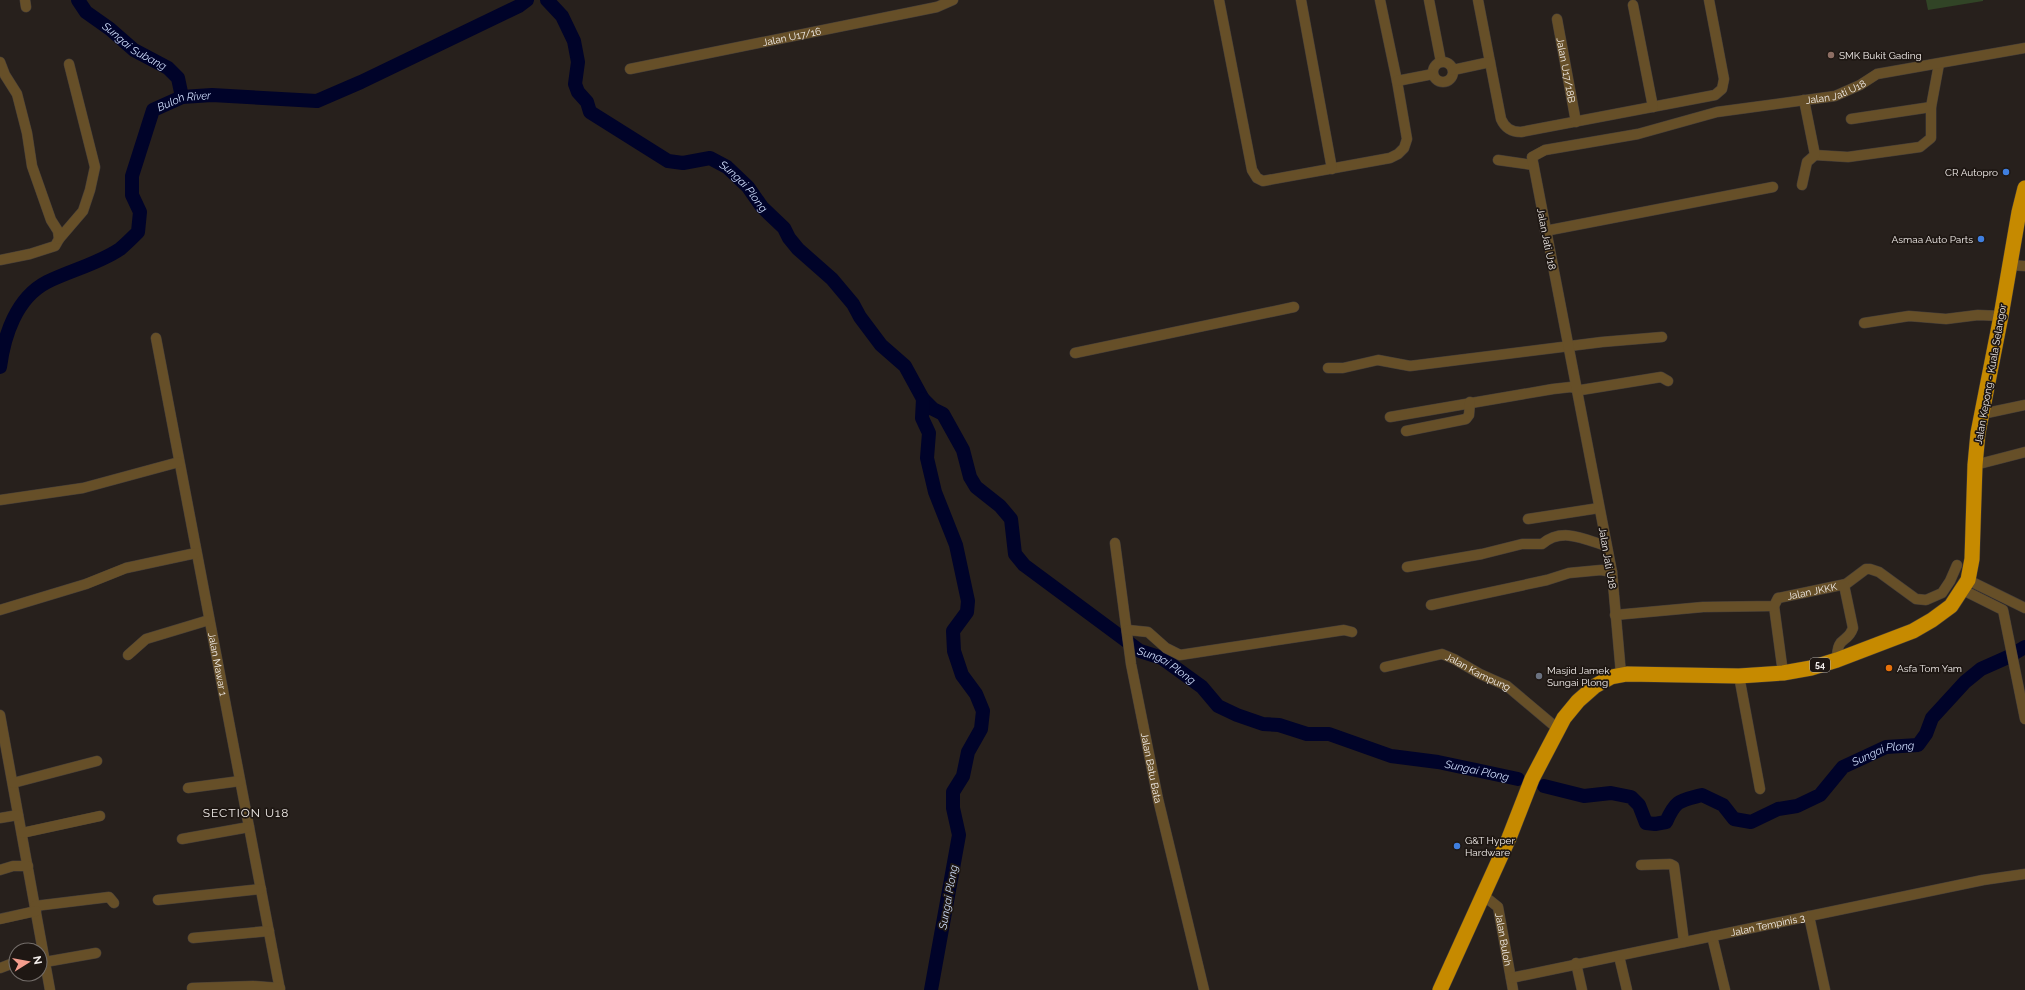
<svg xmlns="http://www.w3.org/2000/svg" width="2025" height="990" font-family="Raleway,sans-serif">
<style>
.green{fill:#314426}
.lines{fill:none;stroke-linecap:round;stroke-linejoin:round}
.river{stroke:#000329;stroke-width:14}
.minor-casing{stroke:#443d39;stroke-width:11}
.highway-casing{stroke:#443d39;stroke-width:16}
.minor{stroke:#664f28;stroke-width:10}
.highway{stroke:#c68a00;stroke-width:15}
.education-dot{fill:#8d6e63;stroke:#1e1713;stroke-width:1.5}
.shop-dot{fill:#3f7fe0;stroke:#1e1713;stroke-width:1.5}
.food-dot{fill:#e8710a;stroke:#1e1713;stroke-width:1.5}
.worship-dot{fill:#6b7280;stroke:#1e1713;stroke-width:1.5}
.labels{text-anchor:middle;stroke-width:3.5;stroke-linejoin:round;paint-order:stroke}
.shield{fill:#1e1713;stroke:#b3aeaa;stroke-width:1}
.shield-label{font-size:9px;font-weight:bold;fill:#f3eeeb}
.street-label{font-size:10px;fill:#f3eeeb;stroke:#1e1713}
.poi-label{font-size:10px;fill:#f3eeeb;stroke:#1e1713;text-anchor:start}
.water-label{font-size:11px;font-style:italic;fill:#cddcfa;stroke:#1e1713}
.quarter-label{font-size:12px;letter-spacing:1px;fill:#f3eeeb;stroke:#1e1713}
</style>
<rect width="100%" height="100%" fill="#27201c"/>
<polygon class="green" points="1926,0 1983,0 1983,1 1928,10"/>
<g class="lines">
<g class="river">
<path id="s1" d="M78 0 86 12 110 29 134 50 168 68 178 78 182 97"/>
<path id="s2" d="M547 0 562 16 574 41 578 62 575 84 578 92 587 102 590 112 668 161 683 163 710 158 727 167 748 187 762 207 784 228 789 238 798 249 832 279 853 304 860 317 881 345 905 366 923 399 933 409 943 414 963 450 970 477 976 487 1000 506 1011 519 1015 554 1024 565 1140 651 1162 658 1202 687 1218 706 1237 715 1263 724 1279 725 1307 734H1329L1391 756 1438 762 1518 779"/>
<path id="s3" d="M0 367C4 336 16 298 47 282 69 271 100 263 120 249 126 244 132 238 138 232L140 212 132 195V176L153 110 182 97 212 95 317 101 361 82 519 6 527 0"/>
<polyline points="923,399 922,418 929,433 927,458 935,492 956,545 968,601 967,612 953,631 954,651 962,675 976,694 983,711 981,729 968,752 963,776 953,792 953,808 959,835 931,990"/>
<path id="s4" d="M1544 786 1584 796 1611 793 1631 797 1639 805 1646 823 1655 824 1666 822C1676 800 1679 801 1702 795L1723 805 1734 819 1751 822 1778 809 1797 806 1820 795 1843 767 1886 747 1918 745 1926 734 1932 718 1965 682 1981 669 2008 657 2025 647"/>
</g>
<g class="minor-casing">
<g id="minor">
<polyline points="25,0 26,7"/>
<polyline points="1219,0 1252,170 1257,178 1263,181 1390,158 1398,154 1404,148 1407,139 1397,81 1380,0"/>
<polyline points="1301,0 1332,169"/>
<polyline points="1429,0 1441,62"/>
<path d="M1478 0 1501 119C1505 128 1511 132 1521 132L1715 95 1722 89 1724 79 1709 0"/>
<polyline points="1633,5 1653,107"/>
<path id="s5" d="M1557 19 1576 122"/>
<circle cx="1443" cy="72" r="10"/>
<polyline points="0,62 5,75 17,94 27,133 32,166 51,220 58,231 59,239 55,246 30,254 0,260"/>
<path id="s6" d="M630 69 937 7 953 0"/>
<polyline points="1453,70 1490,62"/>
<polyline points="1397,81 1433,74"/>
<polyline points="1851,119 1931,107"/>
<polyline points="1815,155 1848,157 1920,147 1931,138 1931,107 1939,64"/>
<polyline points="1498,160 1533,165"/>
<polyline points="1802,185 1807,162 1815,155 1804,100"/>
<polyline points="1545,231 1773,187"/>
<polyline points="59,239 83,211 90,190 95,167 69,64"/>
<polyline points="2009,265 2025,266"/>
<polyline points="1864,323 1909,316 1946,319 1978,315 2001,316"/>
<path id="s7" d="M156 338 280 990"/>
<polyline points="1075,353 1294,307"/>
<polyline points="1328,368 1343,368 1378,360 1410,366 1602,342 1662,337"/>
<polyline points="1982,414 2025,405"/>
<polyline points="1390,417 1553,389 1571,387 1581,390 1661,377 1668,381"/>
<polyline points="1406,431 1466,419 1469,415 1470,402"/>
<polyline points="1975,465 2025,452"/>
<polyline points="0,500 83,488 179,462"/>
<polyline points="1528,519 1599,508"/>
<path id="s8" d="M1115 543 1131 664 1158 799 1204 990"/>
<path d="M1407 567 1482 554 1522 544H1542C1562 527 1584 539 1606 546"/>
<polyline points="1968,580 2025,608"/>
<polyline points="1963,590 2003,610 2025,719"/>
<polyline points="1431,605 1547,580 1569,573 1601,570 1612,572"/>
<polyline points="1774,606 1783,673"/>
<polyline points="0,610 86,584 126,568 196,553"/>
<path id="s9" d="M1615 615 1703 607 1774 606 1778 598 1846 584 1866 569H1870L1879 572 1916 599 1926 600 1942 593 1950 581 1957 565"/>
<polyline points="1128,630 1148,632 1166,648 1180,655 1344,630 1352,632"/>
<polyline points="128,655 146,639 209,620"/>
<path d="M1837 660C1837 634 1847 645 1853 628L1844 585"/>
<path id="s10" d="M1385 667 1442 654 1454 659 1480 674 1507 686 1558 729"/>
<path id="s11" d="M1621 674 1612 572 1532 157 1545 150 1638 134 1717 112 1835 96 1860 85 1877 74 2025 48"/>
<polyline points="1739,676 1760,789"/>
<polyline points="0,715 50,990"/>
<polyline points="13,783 97,761"/>
<polyline points="188,788 240,781"/>
<polyline points="0,818 18,815"/>
<polyline points="22,833 100,816"/>
<polyline points="182,839 249,827"/>
<polyline points="1641,865 1670,864 1674,866 1684,942"/>
<polyline points="0,870 13,866 28,866"/>
<path id="s12" d="M1483 895 1498 907 1513 990"/>
<polyline points="158,900 261,889"/>
<polyline points="35,906 109,897 114,903"/>
<polyline points="1809,916 1825,990"/>
<polyline points="0,919 36,911"/>
<polyline points="1712,936 1725,990"/>
<polyline points="193,938 269,931"/>
<polyline points="1619,956 1627,990"/>
<polyline points="45,962 96,953"/>
<polyline points="1576,963 1582,990"/>
<polyline points="0,968 16,962"/>
<path id="s13" d="M1511 978 1983 880 2025 874"/>
<polyline points="192,988 253,986 280,988"/>
</g>
</g>
<g class="highway-casing">
<polyline id="highway" points="1440,990 1509,838 1532,779 1564,718 1578,701 1595,686 1611,677 1627,674 1739,676 1783,673 1811,668 1837,660 1913,631 1932,620 1951,606 1968,580 1972,559 1975,465 1978,433 2001,316 2019,212 2025,188"/>
</g>
<use href="#minor" class="minor"/>
<use href="#highway" class="highway"/>
</g>
<circle class="education-dot" cx="1831" cy="55" r="4"/>
<g class="shop-dot">
<circle cx="2006" cy="172" r="4"/>
<circle cx="1981" cy="239" r="4"/>
<circle cx="1457" cy="846" r="4"/>
</g>
<circle class="food-dot" cx="1889" cy="668" r="4"/>
<circle class="worship-dot" cx="1539" cy="676" r="4"/>
<g class="labels">
<rect class="shield" x="1810" y="658" width="20" height="14" rx="3"/>
<g class="shield-label">
<text x="1820" y="668">54</text>
</g>
<g class="street-label">
<text dy="4" stroke="none"><textPath href="#s6" startOffset="165">Jalan U17/16</textPath></text>
<text dy="4" stroke="none"><textPath href="#s5" startOffset="52">Jalan U17/18B</textPath></text>
<text dy="4" stroke="none"><textPath href="#s11" startOffset="837">Jalan Jati U18</textPath></text>
<text transform="translate(1547 239) rotate(79)" y="4">Jalan Jati U18</text>
<text transform="translate(1990 374) rotate(-80)" y="4">Jalan Kepong - Kuala Selangor</text>
<text transform="translate(1608 558) rotate(80)" y="4">Jalan Jati U18</text>
<text dy="4" stroke="none"><textPath href="#s9" startOffset="203">Jalan JKKK</textPath></text>
<text dy="4" stroke="none"><textPath href="#s7" startOffset="332">Jalan Mawar 1</textPath></text>
<text dy="4" stroke="none"><textPath href="#s10" startOffset="99">Jalan Kampung</textPath></text>
<text dy="4" stroke="none"><textPath href="#s8" startOffset="228">Jalan Batu Bata</textPath></text>
<text dy="4" stroke="none"><textPath href="#s13" startOffset="262">Jalan Tempinis 3</textPath></text>
<text dy="4" stroke="none"><textPath href="#s12" startOffset="52">Jalan Buloh</textPath></text>
</g>
<g class="poi-label">
<text x="1839" y="59">SMK Bukit Gading</text>
<text x="1998" y="176" text-anchor="end">CR Autopro</text>
<text x="1973" y="243" text-anchor="end">Asmaa Auto Parts</text>
<text x="1897" y="672">Asfa Tom Yam</text>
<text x="1547" y="674">Masjid Jamek<tspan x="1547" dy="12">Sungai Plong</tspan></text>
<text x="1465" y="844">G&amp;T Hyper<tspan x="1465" dy="12">Hardware</tspan></text>
</g>
<g class="water-label">
<text dy="4" stroke="none"><textPath href="#s1" startOffset="74">Sungai Subang</textPath></text>
<text dy="4" stroke="none"><textPath href="#s3" startOffset="366">Buloh River</textPath></text>
<text dy="4" stroke="none"><textPath href="#s2" startOffset="305">Sungai Plong</textPath></text>
<text dy="4" stroke="none"><textPath href="#s2" startOffset="964">Sungai Plong</textPath></text>
<text dy="4" stroke="none"><textPath href="#s4" startOffset="400">Sungai Plong</textPath></text>
<text dy="4" stroke="none"><textPath href="#s2" startOffset="1300">Sungai Plong</textPath></text>
<text transform="translate(948 897) rotate(-80)" y="4">Sungai Plong</text>
</g>
<g class="quarter-label">
<text x="246" y="817">SECTION U18</text>
</g>
</g>
<g transform="translate(28 962) rotate(79)"><circle r="19" fill="#1e1713" stroke="#736d69"/>
<path d="M0-3L7 15L0 10L-7 15Z" fill="#f49d8d"/>
<text y="-6" font-size="11" font-weight="bold" text-anchor="middle" fill="#f3eeeb">N</text>
</g>
</svg>
